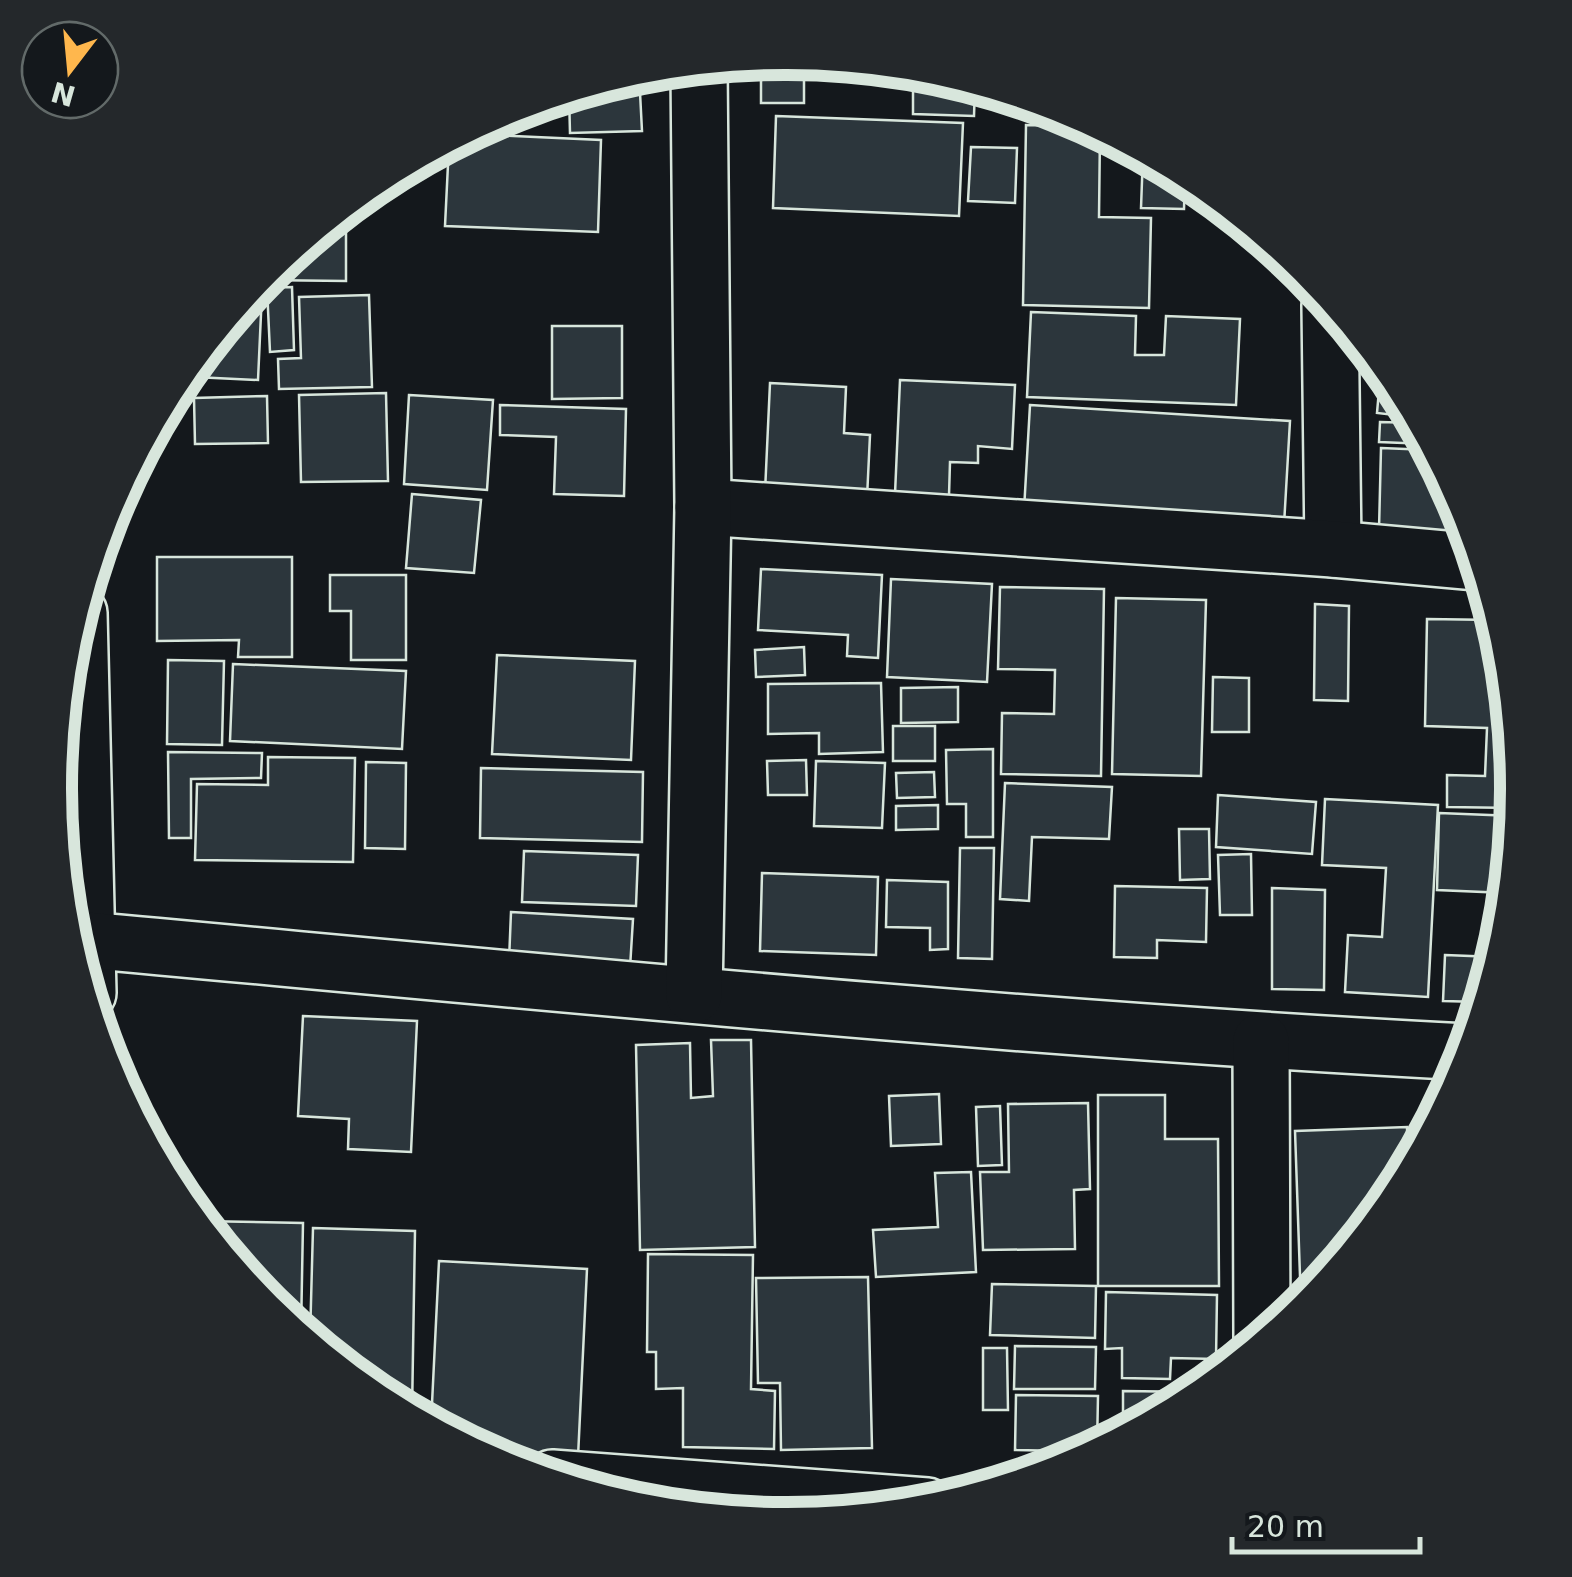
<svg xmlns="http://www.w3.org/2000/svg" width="1572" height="1577" font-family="'DejaVu Sans',sans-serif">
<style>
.building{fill:#2c363c;stroke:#d8e6dc;stroke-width:2.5}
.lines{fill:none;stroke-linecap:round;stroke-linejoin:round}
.minor-casing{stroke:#d8e6dc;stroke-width:60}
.minor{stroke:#14181c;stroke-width:55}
.rim{fill:none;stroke:#d8e6dc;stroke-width:12}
</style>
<rect width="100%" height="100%" fill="#14181c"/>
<g class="building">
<polygon points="787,58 804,59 804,103 761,103 761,60"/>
<polygon points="913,70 929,72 975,86 974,116 913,114"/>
<polygon points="639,73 642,131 570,133 569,94"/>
<polygon points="517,110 517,131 474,130 507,113"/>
<polygon points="776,116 963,123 959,216 773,208"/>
<polygon points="1026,125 1091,127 1100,132 1099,217 1151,218 1149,308 1023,305"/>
<polygon points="467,134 601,140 598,232 445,226 449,144"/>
<polygon points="971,147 1017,148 1015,203 968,201"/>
<polygon points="1143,154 1185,177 1184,209 1141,208"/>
<polygon points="1217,201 1239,219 1217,219"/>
<polygon points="346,208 346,281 262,280 270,271"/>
<polygon points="292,287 294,350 270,352 267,288"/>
<polygon points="253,291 262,292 258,380 195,377 195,362"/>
<polygon points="369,295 372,387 279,389 278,359 301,358 299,297"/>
<polygon points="1031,312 1136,316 1135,355 1164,355 1166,316 1240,319 1236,405 1027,397"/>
<polygon points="552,326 622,326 622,398 552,399"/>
<polygon points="1381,367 1394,383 1412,417 1377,413"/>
<polygon points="900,380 1015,385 1012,449 978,446 978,463 950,462 949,496 895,494"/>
<polygon points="770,383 846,387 844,433 870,435 867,498 765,492"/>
<polygon points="386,393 388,481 301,482 299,395"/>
<polygon points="409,395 493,400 487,490 404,484"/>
<polygon points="267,396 268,443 195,444 194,398"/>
<polygon points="500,405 626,409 624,496 554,494 556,437 500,435"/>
<polygon points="1030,405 1290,421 1284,525 1024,510"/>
<polygon points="1380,422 1415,423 1427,444 1379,442"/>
<polygon points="1381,448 1430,450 1462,509 1469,533 1379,530"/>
<polygon points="412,494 481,500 474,573 406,568"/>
<polygon points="157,557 292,557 292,657 238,657 239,640 157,641"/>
<polygon points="761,569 882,575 878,658 847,656 848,635 758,630"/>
<polygon points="330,575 406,575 406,660 351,660 351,611 330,611"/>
<polygon points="891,579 992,584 987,682 887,677"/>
<polygon points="1000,587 1104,589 1101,776 1001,774 1002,713 1054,714 1055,670 998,669"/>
<polygon points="1116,598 1206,600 1201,776 1112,774"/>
<polygon points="1315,604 1349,606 1348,701 1314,700"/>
<polygon points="1427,619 1495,620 1503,646 1517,789 1515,808 1447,807 1447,775 1485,776 1487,728 1425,726"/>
<polygon points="804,647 805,675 756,677 755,650"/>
<polygon points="497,655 635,661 631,760 492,754"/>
<polygon points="168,660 224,661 222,745 167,744"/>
<polygon points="233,664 406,671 402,749 230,741"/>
<polygon points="1213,677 1249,678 1249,732 1212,732"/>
<polygon points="881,683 883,752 819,754 819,733 768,734 768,684"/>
<polygon points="958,687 958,722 901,723 901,688"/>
<rect x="893" y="726" width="42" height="35"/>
<polygon points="993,749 993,837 966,837 966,804 947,804 946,750"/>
<polygon points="168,752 262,753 261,778 191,779 191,838 169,838"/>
<polygon points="268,757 355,758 353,862 195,860 197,784 268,785"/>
<polygon points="806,760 807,795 768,795 767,761"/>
<polygon points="816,761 885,763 882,828 814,826"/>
<polygon points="366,762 406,763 405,849 365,848"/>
<polygon points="481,768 643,772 642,842 480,838"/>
<polygon points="934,772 935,797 897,798 896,773"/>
<polygon points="1005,783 1112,787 1109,839 1032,837 1029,901 1000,899"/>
<polygon points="1218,795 1316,802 1312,854 1216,847"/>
<polygon points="1325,799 1438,805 1428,997 1345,992 1348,935 1382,937 1386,868 1322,865"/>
<polygon points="938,805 938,829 896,830 896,806"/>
<polygon points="1439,813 1514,816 1506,899 1506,893 1437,890"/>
<polygon points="1179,829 1209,829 1210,879 1180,880"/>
<polygon points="960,848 994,848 992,959 958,958"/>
<polygon points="524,851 638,855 636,906 522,902"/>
<polygon points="1251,854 1252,915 1220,915 1218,855"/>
<polygon points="762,873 878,877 876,955 760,951"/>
<polygon points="887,880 948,882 948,949 930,950 930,928 886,927"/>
<polygon points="1115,886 1207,888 1206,942 1157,940 1157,958 1114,957"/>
<polygon points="1272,888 1325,890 1324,990 1272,989"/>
<polygon points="511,912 633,919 630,968 509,961"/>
<polygon points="1445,955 1495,957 1481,1002 1443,1001"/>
<polygon points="303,1016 417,1021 411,1152 348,1149 349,1119 298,1116"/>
<polygon points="711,1040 751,1040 755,1247 640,1250 636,1045 690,1043 691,1098 713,1096"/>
<polygon points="939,1094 941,1144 891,1146 889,1096"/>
<polygon points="1098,1095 1165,1095 1165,1139 1218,1139 1219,1286 1098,1286"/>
<polygon points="1088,1103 1090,1189 1074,1190 1075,1249 983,1250 980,1172 1009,1172 1008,1104"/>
<polygon points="1000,1106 1002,1165 978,1166 976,1107"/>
<polygon points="1415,1124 1431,1125 1414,1156"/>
<polygon points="1407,1127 1408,1168 1393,1195 1303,1305 1301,1305 1295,1131"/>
<polygon points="971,1172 976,1272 876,1277 873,1230 938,1227 935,1173"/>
<polygon points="200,1221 303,1223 301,1332 269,1305"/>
<polygon points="313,1228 415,1231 412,1413 379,1396 310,1339"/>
<polygon points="648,1254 753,1255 751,1389 775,1391 774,1449 683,1447 683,1388 656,1389 656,1352 647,1352"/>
<polygon points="439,1261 587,1269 578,1457 484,1452 431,1424"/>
<polygon points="868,1277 872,1448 781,1450 780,1383 758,1383 756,1278"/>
<polygon points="992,1284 1096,1286 1095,1338 990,1335"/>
<polygon points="1106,1292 1217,1295 1216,1359 1171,1358 1170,1379 1122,1378 1122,1348 1105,1349"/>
<polygon points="1015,1346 1096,1347 1095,1389 1014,1389"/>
<polygon points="983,1348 1007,1348 1008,1410 983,1410"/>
<polygon points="1123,1391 1198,1392 1123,1433"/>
<polygon points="1016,1395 1098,1396 1097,1447 1061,1465 1062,1451 1015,1450"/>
</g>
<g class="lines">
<g class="minor-casing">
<g id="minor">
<polyline points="1330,305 1333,549"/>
<polyline points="703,507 1333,549 1477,562"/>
<polyline points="79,613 88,993"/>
<path d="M86 940C546 982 1006 1028 1466 1052"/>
<polyline points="694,995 703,507 699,66"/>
<polyline points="1261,1041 1262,1339"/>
<polyline points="552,1478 927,1506"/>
</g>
</g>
<use href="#minor" class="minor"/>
</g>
<path d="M0 0H1572V1577H0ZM785 75H787A713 713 0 0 1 1500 788V789A713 713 0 0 1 787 1502H785A713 713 0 0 1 72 789V788A713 713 0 0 1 785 75Z" fill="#24282b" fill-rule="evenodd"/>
<path class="rim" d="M785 75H787A713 713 0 0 1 1500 788V789A713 713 0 0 1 787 1502H785A713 713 0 0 1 72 789V788A713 713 0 0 1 785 75Z"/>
<g transform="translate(70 70) rotate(196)"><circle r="48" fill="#14181c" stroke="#626a69" stroke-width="2.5"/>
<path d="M0-8L18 38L0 25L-18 38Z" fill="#ffb74d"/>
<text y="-15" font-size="28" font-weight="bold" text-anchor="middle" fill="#d8e6dc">N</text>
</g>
<path d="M1232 1537v15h188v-15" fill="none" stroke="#d8e6dc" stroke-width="5"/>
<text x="1247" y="1537" font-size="30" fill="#d8e6dc" stroke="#14181c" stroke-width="8" paint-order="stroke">20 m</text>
</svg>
